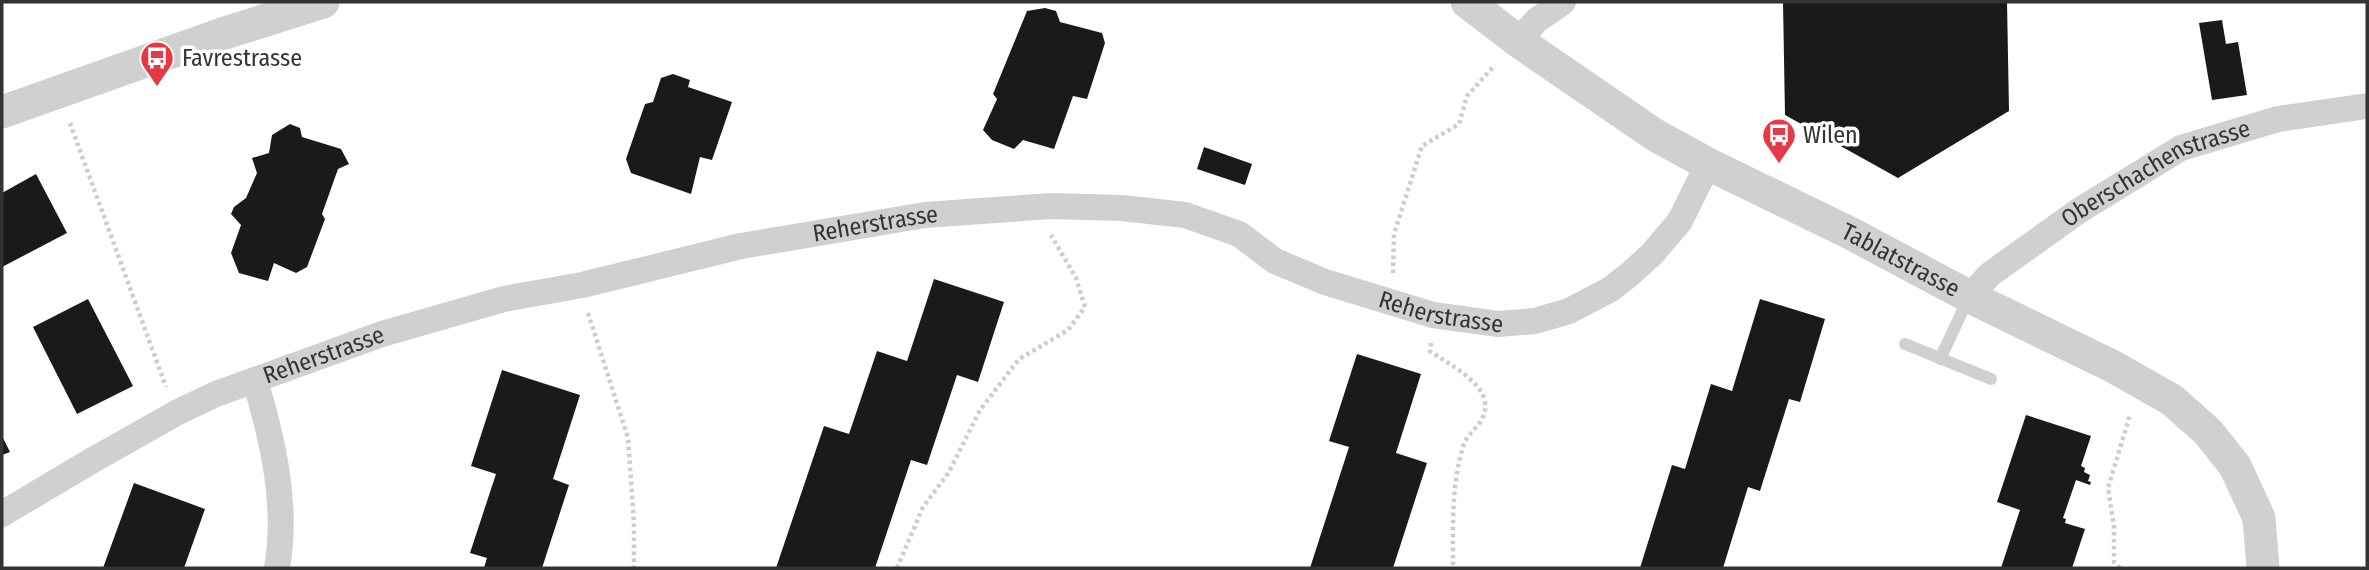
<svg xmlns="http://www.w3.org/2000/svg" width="2369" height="570" font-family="'Fira Sans Condensed',sans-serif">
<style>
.building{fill:#1a1a1a}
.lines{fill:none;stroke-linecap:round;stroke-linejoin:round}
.path{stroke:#cdcdcd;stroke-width:4.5;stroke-dasharray:3.5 3.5;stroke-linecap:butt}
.service{stroke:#d0d0d0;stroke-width:12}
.minor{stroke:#d0d0d0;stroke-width:26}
.tertiary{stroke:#d0d0d0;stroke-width:33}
.labels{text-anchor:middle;stroke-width:7;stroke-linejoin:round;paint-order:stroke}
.poi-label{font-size:24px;fill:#333;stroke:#fff;text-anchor:start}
.street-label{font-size:24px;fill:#333;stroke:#fff}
</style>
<rect width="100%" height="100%" fill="#fff"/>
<g class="building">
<polygon points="1783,2 2007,2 2009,111 1898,178 1785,115"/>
<polygon points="1045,8 1056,11 1060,22 1102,33 1105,43 1087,99 1073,96 1054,149 1023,140 1014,149 992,140 983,130 997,99 993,94 1027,11"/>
<polygon points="2222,20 2226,44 2238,42 2247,95 2212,100 2199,23"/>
<polygon points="673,74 690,80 688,87 732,102 712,160 700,157 691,194 631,173 626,159 645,104 653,102 661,78"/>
<polygon points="290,124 300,128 302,137 341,149 349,164 338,169 322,214 325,219 307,267 296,273 274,263 268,281 239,273 231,253 241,225 231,214 234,207 246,198 257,173 252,158 269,153 272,135"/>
<polygon points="1204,147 1252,164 1245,185 1197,169"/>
<polygon points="36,174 67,233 2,267 2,193"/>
<polygon points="934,279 1004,302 978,382 957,375 927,465 911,460 875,568 776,568 824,426 849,434 877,351 907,361"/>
<polygon points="88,299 133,386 77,414 33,327"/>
<polygon points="1760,299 1825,319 1800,402 1789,399 1760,491 1748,487 1723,568 1640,568 1672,465 1685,469 1711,384 1732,391"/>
<polygon points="1357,354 1421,374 1396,453 1427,463 1393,568 1310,568 1349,447 1329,441"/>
<polygon points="502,370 580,395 553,479 569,485 542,568 484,568 487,558 470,553 496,474 471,466"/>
<polygon points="2026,415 2091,436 2081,466 2085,468 2084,472 2090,475 2088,481 2091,482 2090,485 2076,480 2063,518 2066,519 2065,523 2085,529 2072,568 2001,568 2020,510 1997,502"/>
<polygon points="2,436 10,452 2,455"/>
<polygon points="134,483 205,509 184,568 103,568"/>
</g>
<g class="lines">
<g class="path">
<polyline points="70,123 166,387"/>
<polyline points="1393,273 1394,234 1422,146 1459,124 1467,96 1495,65"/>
<polyline points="588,313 628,438 634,523 634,568"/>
<path d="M1431 343 1430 351C1447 363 1482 381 1485 402 1488 423 1468 431 1464 444 1451 483 1453 528 1453 568"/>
<polyline points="897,568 923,507 949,472 980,410 1019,359 1068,330 1085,307 1076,278 1051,235"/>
<polyline points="2120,568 2114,562 2114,527 2108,488 2130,415"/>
</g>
<g class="service">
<polyline points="1905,344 1991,379"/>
<polyline points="1940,359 1969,297"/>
</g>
<g class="minor">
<polyline points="1518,41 1537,20 1563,2"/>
<path id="s1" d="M1970 297 1989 275 2080 210 2181 148 2278 119 2367 106"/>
<path d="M255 381C273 440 288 506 277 568"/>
<path id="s2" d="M2 514 93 460 178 412 216 394 382 334 504 299 582 285 741 246 925 215 1051 206 1122 208 1185 215 1239 234 1275 261 1325 282 1433 315 1498 324 1535 321 1569 311 1611 289 1630 274 1652 254 1680 221 1708 164"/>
</g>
<g class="tertiary">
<path id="s3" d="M1467 2 1518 41 1655 135 1708 164 1850 233 1970 297 2112 366 2172 400 2208 432 2235 466 2259 518 2263 568"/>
<polyline points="2,112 225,33 323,2"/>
</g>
</g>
<defs>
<g id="bus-pin" transform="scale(1.75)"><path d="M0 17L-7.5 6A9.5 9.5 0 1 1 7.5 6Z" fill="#e63946" stroke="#fff"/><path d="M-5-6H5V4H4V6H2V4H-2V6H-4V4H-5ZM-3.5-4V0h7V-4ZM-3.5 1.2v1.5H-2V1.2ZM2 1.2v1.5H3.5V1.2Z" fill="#fff"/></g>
</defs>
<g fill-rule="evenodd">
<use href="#bus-pin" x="157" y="58"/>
<use href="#bus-pin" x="1779" y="135"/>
</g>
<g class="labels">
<g class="poi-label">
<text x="182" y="66">Favrestrasse</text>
<text x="1803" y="143">Wilen</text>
</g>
<g class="street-label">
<text dy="8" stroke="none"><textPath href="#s1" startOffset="226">Oberschachenstrasse</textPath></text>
<text dy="8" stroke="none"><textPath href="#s2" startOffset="928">Reherstrasse</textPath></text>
<text dy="8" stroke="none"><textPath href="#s3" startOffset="506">Tablatstrasse</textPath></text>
<text dy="8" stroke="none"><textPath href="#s2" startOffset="1516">Reherstrasse</textPath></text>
<text dy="8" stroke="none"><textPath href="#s2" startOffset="360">Reherstrasse</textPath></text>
</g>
</g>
<rect width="2369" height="570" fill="none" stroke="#333333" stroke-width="7"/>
</svg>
